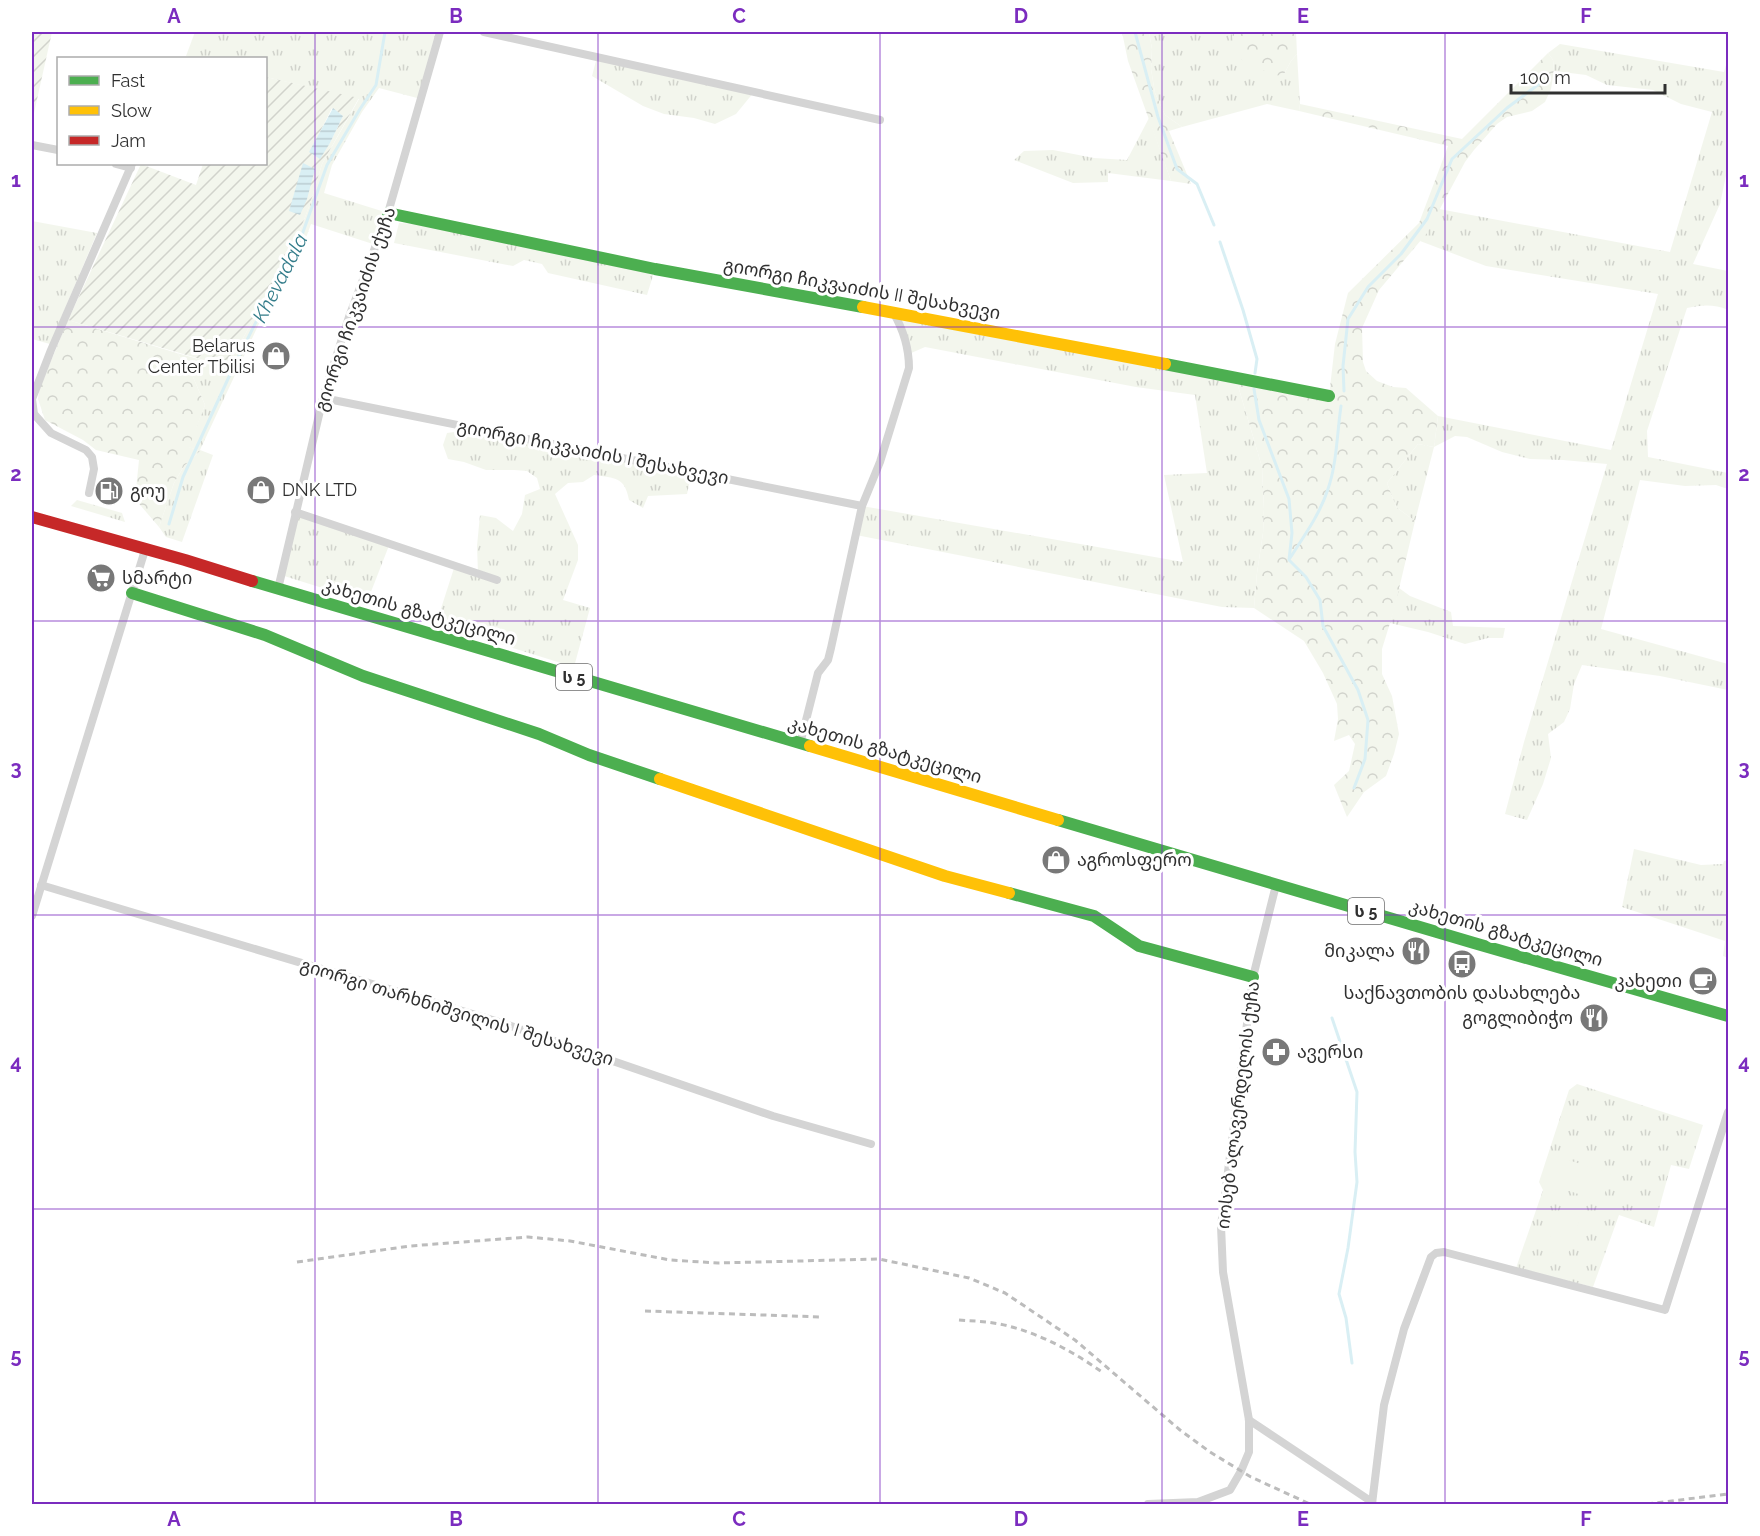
<svg xmlns="http://www.w3.org/2000/svg" width="1760" height="1536" font-family="Raleway,'Noto Sans Georgian',sans-serif">
<style>
.grass{fill:url(#grass-tufts)}
.forest{fill:url(#forest-crowns)}
.garden{fill:url(#garden-furrows);fill-rule:evenodd}
.pitch{fill:#f3f6ed}
.water{fill:url(#water-rules)}
.lines{fill:none;stroke-linecap:round;stroke-linejoin:round}
.stream{stroke:#d9eff4;stroke-width:3}
.street{stroke:#d4d4d4;stroke-width:8}
.fast{stroke:#4caf50;stroke-width:12}
.slow{stroke:#ffc107;stroke-width:12}
.jam{stroke:#c62828;stroke-width:12}
.rail{stroke:#bcbcbc;stroke-width:3;stroke-dasharray:6 4.5;stroke-linecap:butt}
.grid{fill:none;stroke:#7b2cbf;stroke-width:1.5;stroke-opacity:0.55}
.labels{text-anchor:middle;stroke-width:6;stroke-linejoin:round;paint-order:stroke}
.shield{fill:#fff;stroke:#6e6e6e;stroke-width:1.5}
.shield-label{font-size:16px;font-weight:bold;fill:#303030}
.street-label{font-size:18px;fill:#303030;stroke:#fff}
.poi-label{font-size:18px;fill:#303030;stroke:#fff;text-anchor:start}
.water-label{font-size:20px;font-style:italic;fill:#347d8b;stroke:#fff}
.neatline{fill:none;stroke:#7b2cbf;stroke-width:2}
.grid-label{font-size:20px;text-anchor:middle;font-weight:bold;fill:#7b2cbf}
</style>
<defs>
<pattern id="grass-tufts" width="24" height="20" patternUnits="userSpaceOnUse" patternTransform="scale(1.5)"><rect width="24" height="20" fill="#f3f6ed"/><path d="M3 7l-1-3M5 7V3M7 7l1-3M15 17l-1-3M17 17v-4M19 17l1-3" fill="none" stroke="#d1d3cc"/></pattern>
<pattern id="forest-crowns" width="20" height="18" patternUnits="userSpaceOnUse" patternTransform="scale(1.5)"><rect width="20" height="18" fill="#f3f6ed"/><path d="M2 6a3 3 0 1 1 6 0M12 15a3 3 0 1 1 6 0" fill="none" stroke="#d1d3cc"/></pattern>
<pattern id="garden-furrows" width="10" height="10" patternUnits="userSpaceOnUse" patternTransform="scale(1.5)"><rect width="10" height="10" fill="#f3f6ed"/><path d="M-1 1l2-2M0 10L10 0M9 11l2-2" fill="none" stroke="#d1d3cc"/></pattern>
<pattern id="water-rules" width="6" height="5" patternUnits="userSpaceOnUse" patternTransform="scale(1.5)"><rect width="6" height="5" fill="#d9eff4"/><path d="M0 2.5h6" fill="none" stroke="#bbcdd2"/></pattern>
</defs>
<rect width="100%" height="100%" fill="#fff"/>
<g class="grass">
<polygon points="195,32 424,32 439,35 421,99 379,88 362,112 332,165 324,193 388,213 376,245 311,224 303,246 263,315 200,450 213,455 182,542 166,537 159,527 174,483 184,466 200,451 188,447 205,405 190,370 177,353 227,367 294,246 310,204 322,164 359,99 266,77 266,58 194,58 186,56"/>
<polygon points="1149,32 1232,32 1233,40 1284,74 1291,61 1297,54 1300,104 1299,111 1267,104 1182,127 1165,115 1155,93 1151,69 1152,49"/>
<path d="M1560 44 1724 72 1728 58V166L1720 204 1693 264 1728 271V310C1714 304 1702 305 1687 308L1647 431 1648 457 1728 473V489L1716 485 1685 486 1640 480 1601 629 1728 664V690L1660 676 1582 665 1574 684 1570 709 1564 722 1548 734 1551 758 1543 784 1527 820 1505 814 1524 742 1607 464 1563 460 1530 459 1502 452 1467 437 1455 436 1434 447 1415 521 1396 507 1387 483 1418 444 1434 447 1438 416 1611 450 1658 294 1486 266 1420 241 1439 209 1670 252 1712 112 1681 104 1653 90 1607 85 1586 75 1554 71 1553 60 1548 53Z"/>
<polygon points="597,57 754,92 736,114 715,124 694,118 664,114 643,106 592,76"/>
<polygon points="1149,118 1171,181 1108,173 1108,182 1073,183 1014,160 1024,151 1053,150 1094,158 1127,160"/>
<polygon points="32,221 97,233 50,344 32,339"/>
<polygon points="399,223 453,226 655,269 647,295 548,273 542,264 524,260 513,266 394,243"/>
<polygon points="893,312 1236,379 1262,467 1264,509 1263,533 1257,573 1254,608 1222,607 856,535 862,506 1183,562 1164,475 1207,473 1195,395 1136,387 925,347 909,354"/>
<path d="M476 429 692 471 687 494 648 496 643 508 629 500C625 477 615 478 594 475L583 482 568 483 555 494 578 545V560L563 600 590 608 574 667 436 624 455 565 478 573 477 546 480 515 496 518 513 531 522 514 525 495 540 489 537 478 527 471 514 470H486L464 462 448 459 443 445 447 433Z"/>
<polygon points="77,500 122,513 125,522 71,506"/>
<polygon points="295,512 390,543 367,602 281,575"/>
<polygon points="1399,588 1410,596 1451,612 1453,626 1505,628 1503,638 1488,638 1465,644 1428,632 1390,623"/>
<polygon points="1634,849 1701,865 1723,864 1724,861 1728,860 1728,958 1723,956 1725,941 1622,907"/>
<polygon points="1577,1084 1703,1125 1689,1169 1671,1165 1654,1227 1619,1215 1593,1287 1516,1268 1543,1190 1539,1182 1569,1090"/>
</g>
<g class="forest">
<polygon points="1122,32 1149,32 1152,49 1151,69 1155,93 1165,115 1182,127 1169,131 1191,184 1171,181 1128,61"/>
<polygon points="1232,32 1296,32 1297,54 1291,61 1284,74 1275,76 1242,60 1233,40"/>
<polygon points="1548,53 1553,60 1554,71 1551,89 1545,102 1532,111 1507,117 1497,124 1474,150 1465,162 1427,233 1379,290 1362,328 1363,362 1366,371 1377,381 1393,387 1406,388 1438,416 1434,447 1418,444 1387,483 1396,507 1415,521 1394,610 1382,649 1382,674 1392,696 1399,734 1394,754 1386,776 1364,792 1347,817 1334,785 1349,771 1355,744 1349,735 1334,741 1338,719 1337,704 1323,673 1304,641 1254,608 1257,573 1263,533 1264,509 1262,467 1236,379 1329,396 1335,344 1348,293 1419,223 1448,146 1299,111 1300,104 1462,139"/>
<polygon points="68,320 177,353 190,370 205,405 189,447 200,451 184,466 174,483 159,527 135,499 139,460 96,450 83,440 45,420 38,399 39,390"/>
</g>
<g class="garden">
<polygon points="32,32 52,32 32,122"/>
<path d="M266 77 359 98 322 164 310 204 294 246 227 367 68 320 141 164 196 185 203 164H266ZM332 108 343 116 330 143 319 158 310 152Z"/>
</g>
<g class="pitch">
<polygon points="1553,1155 1611,1174 1602,1202 1543,1182"/>
<polygon points="1560,1209 1581,1217 1567,1257 1545,1250"/>
</g>
<g class="water">
<polygon points="333,108 343,116 330,143 320,159 309,152"/>
<polygon points="303,163 315,169 307,199 300,215 289,211"/>
</g>
<g class="lines">
<g class="stream">
<polyline points="1135,32 1158,117 1177,169 1197,184 1214,225"/>
<polyline points="1220,242 1243,310 1257,359 1255,373"/>
<polyline points="1254,389 1259,420 1289,499 1292,533 1289,560 1306,577 1320,600 1323,626 1358,690 1368,720 1365,759 1354,788"/>
<polyline points="1344,391 1343,366 1348,319 1368,287 1401,254 1427,219 1452,159 1507,108 1539,84"/>
<polyline points="169,524 183,477 233,368 260,314 298,246 327,165 360,109 376,85 385,32"/>
<path d="M1290 558C1304 536 1320 514 1328 489 1337 463 1337 433 1341 406"/>
<polyline points="1332,1018 1357,1092 1355,1152 1357,1182 1348,1248 1339,1294 1346,1318 1352,1363"/>
</g>
<g class="street">
<polyline points="484,32 880,120"/>
<polyline points="32,145 58,150"/>
<polyline points="116,164 131,168"/>
<polyline points="323,398 862,506"/>
<polyline points="89,493 94,469 92,457 86,450 51,433 34,414 32,399 51,350 132,164"/>
<polyline points="295,512 497,580"/>
<polyline points="278,589 323,398 349,317 388,213 440,32"/>
<path d="M800 744 818 673 828 660 831 648 862 506 880 462 909 368C909 348 903 329 893 312"/>
<polyline points="41,885 499,1022 773,1116 871,1144"/>
<polyline points="32,916 145,550"/>
<polyline points="1249,1420 1372,1502"/>
<polyline points="1148,1504 1198,1502 1230,1490 1241,1471 1249,1452 1249,1420 1223,1272 1221,1226 1253,977 1276,885"/>
<polyline points="1372,1504 1384,1405 1404,1329 1431,1257 1436,1253 1444,1252 1665,1310 1728,1112"/>
</g>
<g class="fast">
<polyline points="388,213 655,269 863,307"/>
<polyline points="1165,364 1329,396"/>
<polyline points="252,581 810,746"/>
<polyline points="132,593 265,635 363,676 539,734 589,755 660,779"/>
<polyline points="1058,820 1474,943 1728,1016"/>
<polyline points="1009,893 1094,916 1139,946 1253,977"/>
</g>
<g class="slow">
<polyline points="863,307 1165,364"/>
<polyline points="810,746 1058,820"/>
<polyline points="660,779 945,876 1009,893"/>
</g>
<polyline class="jam" points="32,517 185,560 252,581"/>
<g class="rail">
<polyline points="297,1262 410,1246 528,1237 570,1241 670,1260 718,1263 879,1259 969,1278 1005,1293 1075,1340 1180,1430 1210,1452 1251,1477 1310,1504"/>
<polyline points="645,1311 822,1317"/>
<path d="M959 1320C969 1321 978 1321 987 1322 1028 1327 1068 1348 1102 1372"/>
<polyline points="1647,1504 1728,1494"/>
</g>
</g>
<path class="grid" d="M315 32V1504M598 32V1504M880 32V1504M1162 32V1504M1445 32V1504M32 327H1728M32 621H1728M32 915H1728M32 1209H1728"/>
<defs>
<g id="shop-disc" transform="scale(1.5)"><circle r="9.5" fill="#787878" stroke="#fff"/><path d="M-5-2.5h2.3a2.7 3.5 0 0 1 5.4 0H5L5.5 6h-11ZM-1.5-2.5h3a1.5 2.3 0 0 0-3 0Z" fill="#fff"/></g>
<g id="fuel-disc" transform="scale(1.5)"><circle r="9.5" fill="#787878" stroke="#fff"/><path d="M-5.5-6h7V0h2V4h1.3V-2.5L3-4.5l.8-.8L6-3V5H2.5V1h-1V6h-7ZM-4.2-4.7v3.2H.2V-4.7Z" fill="#fff"/></g>
<g id="supermarket-disc" transform="scale(1.5)"><circle r="9.5" fill="#787878" stroke="#fff"/><path d="M-6-5.5h2.5l.6 2H6L4.5 2H-2.5L-4.4-4H-6ZM-1.5 3.2a1.3 1.3 0 1 0 .1 0ZM3 3.2a1.3 1.3 0 1 0 .1 0Z" fill="#fff"/></g>
<g id="restaurant-disc" transform="scale(1.5)"><circle r="9.5" fill="#787878" stroke="#fff"/><path d="M-5-6h1v4h1v-4h1v4h1v-4h1v5L-1.5 .5V6h-2V.5L-5-1ZM5-6V6H3V1.5H1.5Q1.5-4 5-6Z" fill="#fff"/></g>
<g id="bus-disc" transform="scale(1.5)"><circle r="9.5" fill="#787878" stroke="#fff"/><path d="M-5-6H5V4H4V6H2V4H-2V6H-4V4H-5ZM-3.5-4V0h7V-4ZM-3.5 1.2v1.5H-2V1.2ZM2 1.2v1.5H3.5V1.2Z" fill="#fff"/></g>
<g id="cafe-disc" transform="scale(1.5)"><circle r="9.5" fill="#787878" stroke="#fff"/><path d="M-5.5-4.5H6V0H3Q3 3.5 0 3.5H-2.5Q-5.5 3.5-5.5 0ZM3-3.2v2h1.7v-2ZM-6 4.5H4V6H-6Z" fill="#fff"/></g>
<g id="pharmacy-disc" transform="scale(1.5)"><circle r="9.5" fill="#787878" stroke="#fff"/><path d="M-2-6h4v4h4v4h-4v4h-4v-4h-4v-4h4Z" fill="#fff"/></g>
</defs>
<g fill-rule="evenodd">
<use href="#shop-disc" x="276" y="356"/>
<use href="#shop-disc" x="261" y="490"/>
<use href="#fuel-disc" x="109" y="491"/>
<use href="#supermarket-disc" x="101" y="578"/>
<use href="#shop-disc" x="1056" y="860"/>
<use href="#restaurant-disc" x="1416" y="951"/>
<use href="#bus-disc" x="1462" y="964"/>
<use href="#cafe-disc" x="1703" y="981"/>
<use href="#restaurant-disc" x="1594" y="1018"/>
<use href="#pharmacy-disc" x="1276" y="1052"/>
</g>
<g class="labels">
<g class="shield">
<rect x="556" y="664" width="36" height="26" rx="4.5"/>
<rect x="1348" y="898" width="36" height="26" rx="4.5"/>
</g>
<g class="shield-label">
<text x="574" y="683">ს 5</text>
<text x="1366" y="917">ს 5</text>
</g>
<g class="street-label">
<text transform="translate(862 289) rotate(10)" y="6">გიორგი ჩიკვაიძის II შესახვევი</text>
<text transform="translate(355 309) rotate(-71)" y="6">გიორგი ჩიკვაიძის ქუჩა</text>
<text transform="translate(593 452) rotate(11)" y="6">გიორგი ჩიკვაიძის I შესახვევი</text>
<text transform="translate(419 612) rotate(16)" y="6">კახეთის გზატკეცილი</text>
<text transform="translate(885 750) rotate(16)" y="6">კახეთის გზატკეცილი</text>
<text transform="translate(1506 933) rotate(16)" y="6">კახეთის გზატკეცილი</text>
<text transform="translate(457 1012) rotate(17)" y="6">გიორგი თარხნიშვილის I შესახვევი</text>
<text transform="translate(1238 1105) rotate(-83)" y="6">იოსებ ალავერდელის ქუჩა</text>
</g>
<g class="poi-label">
<text x="255" y="352" text-anchor="end">Belarus<tspan x="255" dy="21">Center Tbilisi</tspan></text>
<text x="282" y="496">DNK LTD</text>
<text x="130" y="497">გოუ</text>
<text x="122" y="584">სმარტი</text>
<text x="1077" y="866">აგროსფერო</text>
<text x="1395" y="957" text-anchor="end">მიკალა</text>
<text x="1682" y="987" text-anchor="end">კახეთი</text>
<text x="1462" y="999" text-anchor="middle">საქნავთობის დასახლება</text>
<text x="1573" y="1024" text-anchor="end">გოგლიბიჭო</text>
<text x="1297" y="1058">ავერსი</text>
</g>
<g class="water-label">
<text transform="translate(280 278) rotate(-63)" y="7">Khevadala</text>
</g>
</g>
<rect width="1760" height="1536" fill="none" stroke="#ffffff" stroke-width="66"/>
<rect x="57" y="57" width="210" height="108" fill="#ffffff" stroke="#acacac" stroke-width="1.5"/>
<rect x="69" y="76" width="30" height="9" fill="#4caf50" stroke="#acacac" stroke-width="1.5"/>
<text x="111" y="87" font-size="18" fill="#303030">Fast</text>
<rect x="69" y="106" width="30" height="9" fill="#ffc107" stroke="#acacac" stroke-width="1.5"/>
<text x="111" y="117" font-size="18" fill="#303030">Slow</text>
<rect x="69" y="136" width="30" height="9" fill="#c62828" stroke="#acacac" stroke-width="1.5"/>
<text x="111" y="147" font-size="18" fill="#303030">Jam</text>
<path d="M1511 84v9h154v-9" fill="none" stroke="#303030" stroke-width="3"/>
<text x="1520" y="84" font-size="18" fill="#303030" stroke="#ffffff" stroke-width="4.5" paint-order="stroke">100 m</text>
<rect x="33" y="33" width="1694" height="1470" class="neatline"/>
<g class="grid-label">
<text x="174" y="23">A</text>
<text x="456" y="23">B</text>
<text x="739" y="23">C</text>
<text x="1021" y="23">D</text>
<text x="1303" y="23">E</text>
<text x="1586" y="23">F</text>
<text x="16" y="187">1</text>
<text x="1744" y="187">1</text>
<text x="16" y="481">2</text>
<text x="1744" y="481">2</text>
<text x="16" y="775">3</text>
<text x="1744" y="775">3</text>
<text x="16" y="1069">4</text>
<text x="1744" y="1069">4</text>
<text x="16" y="1363">5</text>
<text x="1744" y="1363">5</text>
<text x="174" y="1526">A</text>
<text x="456" y="1526">B</text>
<text x="739" y="1526">C</text>
<text x="1021" y="1526">D</text>
<text x="1303" y="1526">E</text>
<text x="1586" y="1526">F</text>
</g>
</svg>
